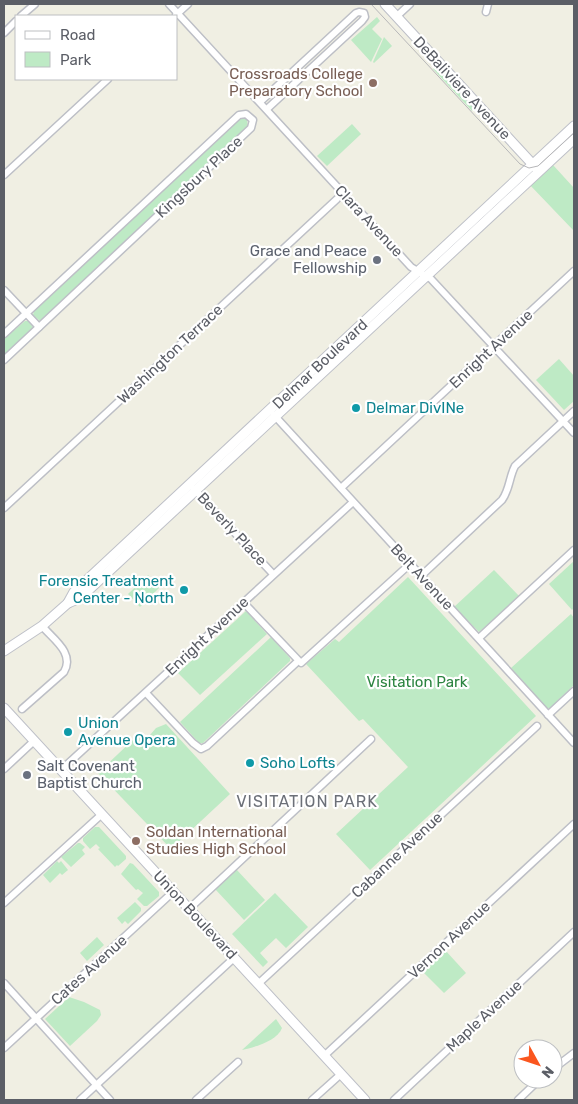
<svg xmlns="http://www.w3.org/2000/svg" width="578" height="1104" font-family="Rubik,sans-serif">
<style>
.green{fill:#beeac5}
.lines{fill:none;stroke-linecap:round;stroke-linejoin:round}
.minor-casing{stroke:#bdbfc6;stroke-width:9}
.secondary-casing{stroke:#bec0c8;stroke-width:11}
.minor{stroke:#fff;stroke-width:6}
.secondary{stroke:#fff;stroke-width:9}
.tram{stroke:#b7b7b9;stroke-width:1}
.education-dot{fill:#8d6e63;stroke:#fff;stroke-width:2}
.worship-dot{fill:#6b7280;stroke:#fff;stroke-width:2}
.culture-dot{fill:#0f9aa8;stroke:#fff;stroke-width:2}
.labels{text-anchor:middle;stroke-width:4.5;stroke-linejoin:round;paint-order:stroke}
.education-label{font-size:15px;fill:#785e54;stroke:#fff;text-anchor:end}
.street-label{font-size:15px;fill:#5b5e66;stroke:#fff}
.worship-label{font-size:15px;fill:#5b616d;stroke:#fff;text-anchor:end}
.culture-label{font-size:15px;fill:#0d838f;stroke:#fff;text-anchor:start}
.park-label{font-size:15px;fill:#2c8440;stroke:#fff}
.neighbourhood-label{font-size:16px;letter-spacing:1px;fill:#6c7078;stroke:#fff}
</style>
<rect width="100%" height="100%" fill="#f0efe3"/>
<g class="green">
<polygon points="377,17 380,21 372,29 382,39 371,62 351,40"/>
<polygon points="384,37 392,46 374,63 373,62"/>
<polygon points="436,67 474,107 472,111 433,69"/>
<polygon points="244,118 247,120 248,127 42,319 40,321 33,315 34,311 240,119"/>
<polygon points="352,124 361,134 327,166 317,156"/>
<polygon points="555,162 553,165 574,188 574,231 529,184 552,163"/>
<polygon points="25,321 28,321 33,327 32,329 4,356 4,339"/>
<polygon points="559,359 574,376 574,401 564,410 536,380"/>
<polygon points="574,561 574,608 572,610 549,584"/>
<polygon points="494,570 520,597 479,632 454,607"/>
<polygon points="148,575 160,587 140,607 128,594"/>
<polygon points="408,577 536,716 370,870 336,834 408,767 363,719 359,721 306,664 335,639 339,642"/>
<polygon points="246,611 267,634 200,695 178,673"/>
<polygon points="571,614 574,618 574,685 557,701 552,708 547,708 511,668"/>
<polygon points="271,637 290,658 290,661 203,743 199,743 180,722"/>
<polygon points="166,724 230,794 171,849 98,773 137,736 150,735 156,728"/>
<polygon points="95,827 99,827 126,856 126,859 118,866 117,865 115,867 98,849 100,848 96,844 90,849 83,841 83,838"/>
<polygon points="78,843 80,843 85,847 82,850 85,854 71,867 61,857"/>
<polygon points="57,861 59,863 61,861 68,870 62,875 60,873 50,883 43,875"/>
<polygon points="130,863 133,864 159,892 159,896 147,906 144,906 137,899 143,893 138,889 136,890 121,874"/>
<polygon points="236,869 265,900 244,920 215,889"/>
<polygon points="275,893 308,927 286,948 276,938 260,953 268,962 263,967 232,934"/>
<polygon points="135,902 141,908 141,911 128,924 125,921 122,924 117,918"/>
<polygon points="97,937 104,945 87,961 80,953"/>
<polygon points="445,950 466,973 444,993 422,971"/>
<polygon points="69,997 84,1002 100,1010 101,1015 97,1021 70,1046 45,1019"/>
<path d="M276 1019 282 1028C277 1041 255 1047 242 1050Z"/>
</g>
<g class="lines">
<g class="minor-casing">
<g id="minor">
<polyline points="169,4 411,267 431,279 574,433"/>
<polyline points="486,12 488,4"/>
<polyline points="176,15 188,4"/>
<polyline points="21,16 35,4"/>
<polyline points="396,17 410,4"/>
<polyline points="4,33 16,21"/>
<polyline points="260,102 356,13 359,12 364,13 365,17 362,21 267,109"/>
<polyline points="4,175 108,79"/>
<polyline points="4,290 39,327"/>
<polyline points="4,334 239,115 246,114 253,120 251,128 4,360"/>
<polyline points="274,415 574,743"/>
<polyline points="341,488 574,271"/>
<polyline points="194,489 273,574"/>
<polyline points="4,508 337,199"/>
<path d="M421 576 502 500C510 489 509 477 515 466L574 411"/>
<polyline points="244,603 301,663 410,564"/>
<polyline points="479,638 574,550"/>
<polyline points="146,693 193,743 201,749 207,746 296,663"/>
<path d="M22 709 64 672C75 653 53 639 42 626"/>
<polyline points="548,715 574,691"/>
<polyline points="4,769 34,741"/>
<polyline points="61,770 353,502"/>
<polyline points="4,903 102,814"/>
<polyline points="189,909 371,739"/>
<polyline points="4,983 110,1100"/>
<polyline points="258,984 537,726"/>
<polyline points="4,1048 173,892"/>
<polyline points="324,1056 574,824"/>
<polyline points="553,1069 574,1053"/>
<polyline points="80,1100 234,958"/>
<polyline points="196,1100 238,1062"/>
<polyline points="312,1100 341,1074"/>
<polyline points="394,1100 574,932"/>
<polyline points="518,1100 540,1079"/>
</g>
</g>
<g class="secondary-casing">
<g id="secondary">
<polyline points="385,4 537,169"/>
<polyline points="68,603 74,592 574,126"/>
<polyline points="4,651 42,626 68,603 80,598 574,139"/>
<polyline points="4,708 365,1100"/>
</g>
</g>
<use href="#minor" class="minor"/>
<use href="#secondary" class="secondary"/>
<polyline class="tram" points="371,4 520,164 529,168 538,166 574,133"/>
</g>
<g class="education-dot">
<circle cx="373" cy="83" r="5"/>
<circle cx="136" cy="841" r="5"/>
</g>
<g class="worship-dot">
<circle cx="377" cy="260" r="5"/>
<circle cx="27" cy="775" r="5"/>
</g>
<g class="culture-dot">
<circle cx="356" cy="408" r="5"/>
<circle cx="184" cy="590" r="5"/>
<circle cx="68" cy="732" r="5"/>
<circle cx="250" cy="763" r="5"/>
</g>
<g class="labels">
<g class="education-label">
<text x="363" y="79">Crossroads College<tspan x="363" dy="17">Preparatory School</tspan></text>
<text x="146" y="837" text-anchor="start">Soldan International<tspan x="146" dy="17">Studies High School</tspan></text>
</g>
<g class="street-label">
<text transform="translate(462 88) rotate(47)" y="5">DeBaliviere Avenue</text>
<text transform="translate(199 177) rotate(-43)" y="5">Kingsbury Place</text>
<text transform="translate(369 221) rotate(47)" y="5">Clara Avenue</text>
<text transform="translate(491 349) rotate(-43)" y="5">Enright Avenue</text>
<text transform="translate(170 354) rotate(-43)" y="5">Washington Terrace</text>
<text transform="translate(320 364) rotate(-43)" y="5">Delmar Boulevard</text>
<text transform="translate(232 529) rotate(47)" y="5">Beverly Place</text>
<text transform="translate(422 577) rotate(47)" y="5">Belt Avenue</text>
<text transform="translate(207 636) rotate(-43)" y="5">Enright Avenue</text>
<text transform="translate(397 855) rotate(-43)" y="5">Cabanne Avenue</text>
<text transform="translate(195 915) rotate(47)" y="5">Union Boulevard</text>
<text transform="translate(449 940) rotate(-43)" y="5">Vernon Avenue</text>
<text transform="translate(89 970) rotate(-42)" y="5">Cates Avenue</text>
<text transform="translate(484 1016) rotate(-43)" y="5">Maple Avenue</text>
</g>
<g class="worship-label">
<text x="367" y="256">Grace and Peace<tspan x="367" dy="17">Fellowship</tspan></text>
<text x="37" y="771" text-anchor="start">Salt Covenant<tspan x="37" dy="17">Baptist Church</tspan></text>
</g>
<g class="culture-label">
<text x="366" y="413">Delmar DivINe</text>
<text x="174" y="586" text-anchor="end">Forensic Treatment<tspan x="174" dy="17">Center - North</tspan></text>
<text x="78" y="728">Union<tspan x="78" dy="17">Avenue Opera</tspan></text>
<text x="260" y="768">Soho Lofts</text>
</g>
<g class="park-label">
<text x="417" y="687">Visitation Park</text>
</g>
<g class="neighbourhood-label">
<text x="307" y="807">VISITATION PARK</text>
</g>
</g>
<rect width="578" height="1104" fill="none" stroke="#5b5e66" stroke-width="10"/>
<rect x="15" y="15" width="162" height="65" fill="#ffffff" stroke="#bdbfc2"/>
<rect x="25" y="31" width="25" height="8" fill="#ffffff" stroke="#bdbfc2"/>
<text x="60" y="40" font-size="15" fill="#5b5e66">Road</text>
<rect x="25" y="52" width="25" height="15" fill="#beeac5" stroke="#bdbfc2"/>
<text x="60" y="65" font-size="15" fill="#5b5e66">Park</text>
<g transform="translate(538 1064) rotate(130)"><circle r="24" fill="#ffffff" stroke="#bdbfc2"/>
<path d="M0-4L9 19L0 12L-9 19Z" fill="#fa561f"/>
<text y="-8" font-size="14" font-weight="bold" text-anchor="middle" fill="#5b5e66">N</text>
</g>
</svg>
